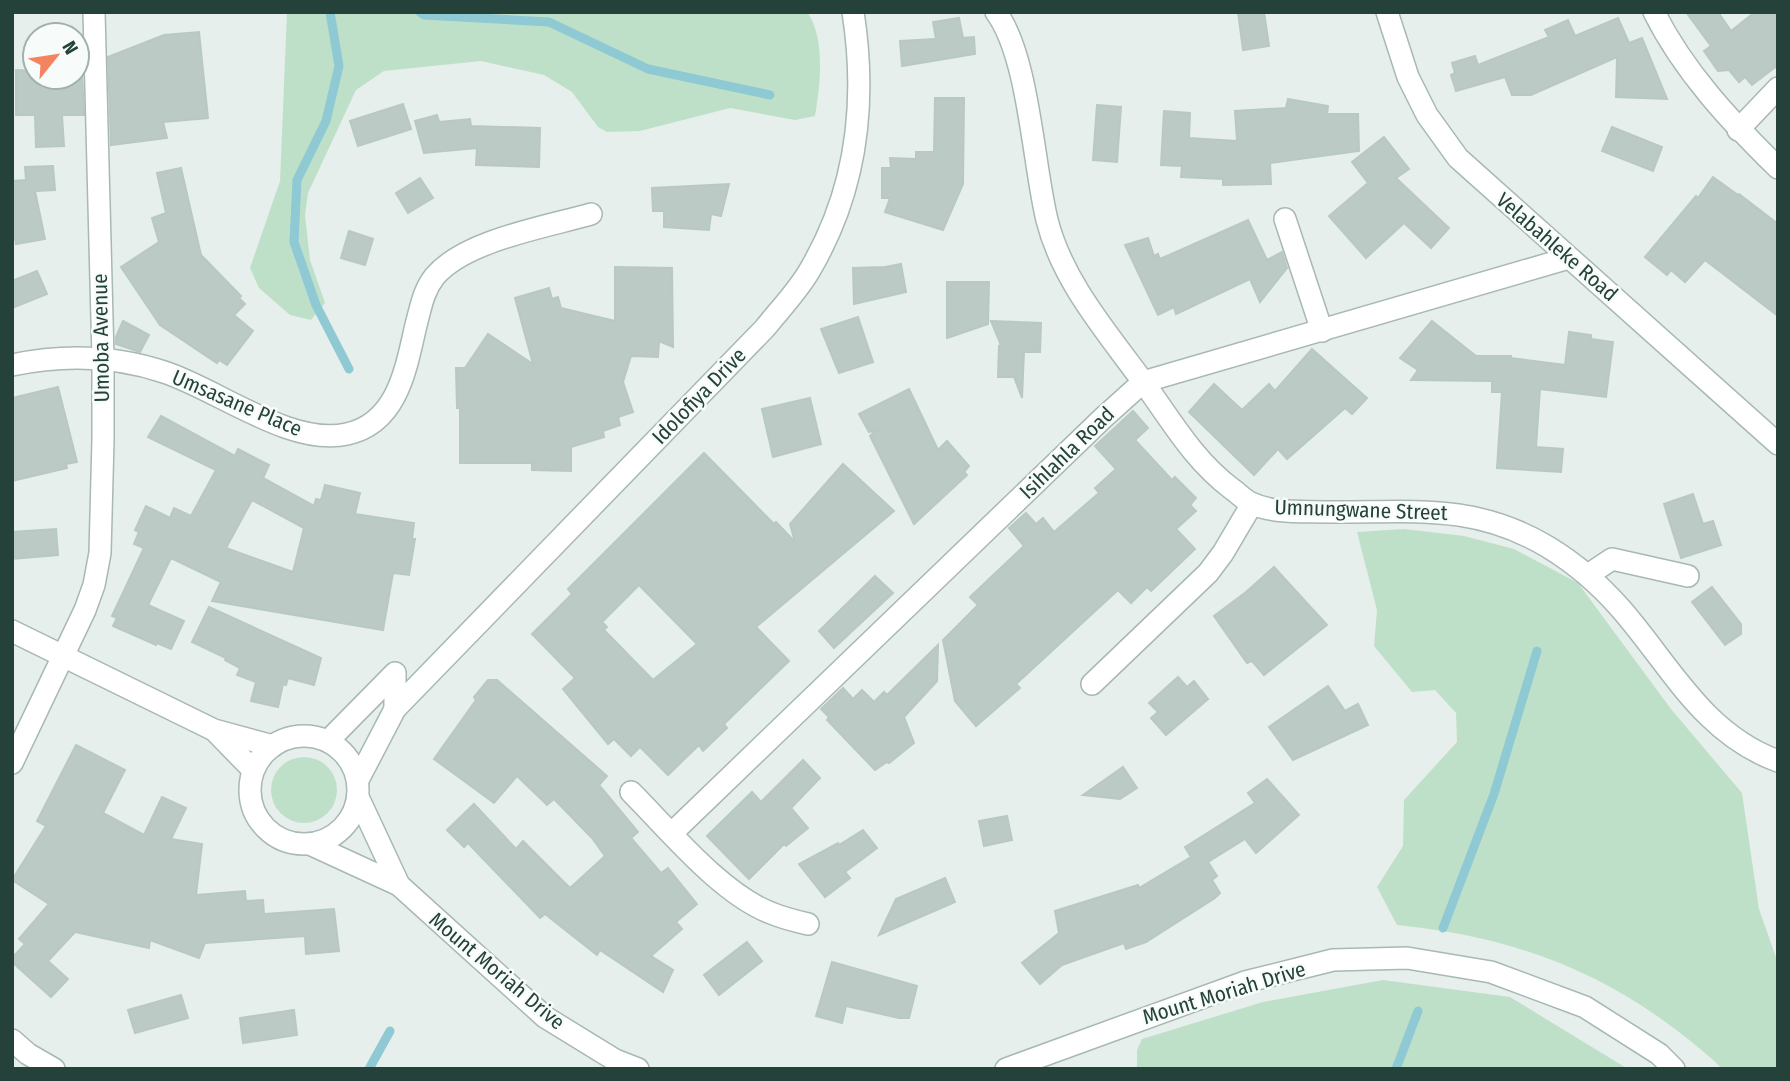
<svg xmlns="http://www.w3.org/2000/svg" width="1790" height="1081" font-family="'Fira Sans Condensed',sans-serif">
<style>
.green{fill:#bfe0c8}
.lines{fill:none;stroke-linecap:round;stroke-linejoin:round}
.stream{stroke:#8ec9d4;stroke-width:9}
.building{fill:#bbcac4;stroke:#b8c9c2;stroke-width:2;fill-rule:evenodd}
.street-casing{stroke:#a8b8b2;stroke-width:24}
.street{stroke:#fff;stroke-width:21}
.labels{text-anchor:middle;stroke-width:5;stroke-linejoin:round;paint-order:stroke}
.street-label{font-size:21px;fill:#24423a;stroke:#f7fbf9}
</style>
<rect width="100%" height="100%" fill="#e6efeb"/>
<g class="green">
<path d="M287 12H807C826 38 820 86 815 116L795 120 730 108 640 131 607 132 598 127 572 92 544 75 481 61 384 71 356 90 308 193 305 215 310 260 325 303 311 320 290 315 259 288 250 268 280 181Z"/>
<path d="M1404 529 1464 536 1514 549 1578 583 1671 709 1742 793 1759 909 1778 963V1069H1723C1626 980 1527 938 1397 925L1377 887 1403 846 1404 800 1457 742 1456 713 1435 690 1412 692 1374 646 1377 610 1357 532Z"/>
<circle cx="304" cy="790" r="33"/>
<polygon points="1383,980 1510,997 1628,1069 1137,1069 1137,1050 1142,1039 1263,1002"/>
</g>
<g class="lines">
<g class="stream">
<polyline points="330,12 339,66 326,121 297,180 294,242 316,305 349,369"/>
<polyline points="420,12 424,15 549,22 648,69 770,95"/>
<polyline points="1443,928 1494,794 1537,651"/>
<polyline points="369,1069 390,1031"/>
<polyline points="1396,1069 1418,1011"/>
</g>
</g>
<g class="building">
<polygon points="1238,12 1264,12 1269,46 1243,50"/>
<polygon points="1686,12 1718,12 1731,31 1755,12 1778,12 1778,65 1752,85 1745,77 1739,82 1729,70 1718,71 1704,51 1711,46"/>
<polygon points="959,18 963,38 974,37 975,54 902,66 900,41 936,39 933,22"/>
<polygon points="1618,18 1629,43 1642,38 1667,99 1616,97 1617,57 1531,95 1512,95 1505,77 1456,91 1451,75 1455,73 1452,63 1475,56 1478,65 1549,37 1545,30 1568,20 1575,36"/>
<polygon points="199,32 208,118 163,122 167,138 111,145 108,57 164,35"/>
<polygon points="16,70 35,71 35,77 77,77 77,72 82,72 84,115 62,115 64,146 36,147 35,115 16,115"/>
<polygon points="935,98 964,98 963,184 943,230 885,212 890,198 882,198 882,168 891,168 890,158 916,159 916,152 934,152"/>
<polygon points="1288,99 1328,106 1327,114 1358,114 1359,151 1270,163 1271,184 1223,185 1223,179 1181,177 1182,166 1161,165 1164,111 1190,113 1189,138 1237,141 1235,111 1286,108"/>
<polygon points="403,104 411,129 358,146 350,121"/>
<polygon points="1097,105 1121,107 1117,162 1093,160"/>
<polygon points="437,115 439,122 470,119 471,126 540,128 539,167 476,165 477,148 424,153 415,121"/>
<polygon points="1612,127 1662,147 1653,171 1602,151"/>
<polygon points="1384,137 1409,169 1396,178 1449,228 1431,248 1404,223 1366,258 1329,216 1368,183 1352,162"/>
<polygon points="53,166 55,190 35,191 45,239 16,244 12,221 12,181 26,180 25,167"/>
<polygon points="181,168 201,255 241,296 239,298 245,304 234,315 253,331 227,365 219,360 217,363 160,325 121,267 159,242 152,218 166,213 157,173"/>
<polygon points="1713,177 1738,195 1739,194 1778,224 1778,316 1705,260 1685,282 1671,270 1667,275 1645,257 1696,196 1698,198"/>
<polygon points="420,178 433,198 408,213 396,193"/>
<polygon points="729,184 721,216 711,214 709,230 664,227 664,211 653,211 652,188"/>
<polygon points="1248,220 1267,260 1282,252 1287,268 1260,302 1250,279 1176,314 1174,307 1158,315 1125,245 1148,238 1154,256 1158,254 1160,259"/>
<polygon points="349,231 373,239 365,265 341,258"/>
<polygon points="901,264 906,292 854,304 853,268 885,267"/>
<polygon points="615,267 672,268 673,347 659,341 658,357 631,356 623,382 633,412 618,417 620,425 603,431 604,437 571,447 571,471 532,470 532,463 460,463 460,408 457,408 456,368 465,368 488,334 533,364 515,298 549,288 552,299 558,297 561,308 615,321"/>
<polygon points="37,271 47,294 12,308 12,281"/>
<polygon points="947,282 989,282 988,324 947,338"/>
<polygon points="858,317 873,362 839,373 821,329"/>
<polygon points="123,321 149,335 140,352 116,344 116,337"/>
<polygon points="991,321 1041,323 1040,352 1024,352 1022,398 1014,377 998,377 999,346 1001,345"/>
<polygon points="1432,321 1476,356 1511,356 1511,358 1565,365 1569,332 1591,335 1591,339 1613,342 1606,397 1540,389 1536,447 1563,449 1561,472 1497,468 1502,392 1492,392 1492,381 1411,380 1418,370 1400,358"/>
<polygon points="1312,349 1367,398 1352,414 1345,408 1287,459 1278,449 1254,475 1189,412 1214,384 1242,410 1269,384 1275,391"/>
<polygon points="58,387 77,462 66,464 67,468 12,481 12,398"/>
<polygon points="909,389 938,450 947,441 969,466 964,472 967,475 914,524 870,436 876,430 869,432 859,414"/>
<polygon points="810,398 821,444 773,457 762,409"/>
<polygon points="1133,411 1148,428 1135,440 1172,480 1175,477 1196,498 1190,505 1196,511 1176,529 1195,549 1151,591 1147,587 1131,603 1118,590 1016,684 1020,688 976,726 955,701 943,640 978,605 970,597 1024,546 1009,528 1026,513 1036,524 1043,518 1054,532 1099,493 1095,488 1116,469 1095,446"/>
<path d="M161 416 235 456 238 449 269 465 263 478 314 506 316 499 321 500 325 485 360 493 355 514 414 523 412 539H415L409 575 393 573 383 630 212 601 221 582 171 558 148 605 184 621 171 649 157 643 156 645 113 626 117 618 112 616 144 548 134 544 139 532 135 530 146 506 170 518 174 508 191 516 216 470 148 437ZM252 500 304 528 293 572 226 548Z"/>
<path d="M704 453 774 524 776 522 795 542 790 524 843 464 894 511 756 627 789 661 724 724 727 728 703 751 699 745 668 775 640 747 631 756 614 739 608 744 563 689 575 678 532 634 572 594 568 589ZM639 585 697 644 653 680 604 630 607 627 602 622Z"/>
<polygon points="1693,494 1703,524 1713,521 1721,545 1681,558 1664,504"/>
<polygon points="56,529 58,555 12,559 12,532"/>
<polygon points="1274,567 1327,625 1264,675 1252,661 1247,663 1214,616 1246,592"/>
<polygon points="875,576 893,593 834,648 819,631"/>
<polygon points="1712,587 1741,624 1741,634 1725,645 1692,602"/>
<polygon points="209,607 321,658 314,685 288,678 286,685 283,684 278,707 251,701 256,682 237,675 240,668 225,660 226,658 192,642"/>
<polygon points="938,645 937,681 904,717 914,743 889,763 887,762 875,770 827,720 829,717 821,709 843,688 853,699 862,690 874,702 884,692 887,695"/>
<polygon points="1178,677 1187,687 1194,681 1208,699 1166,735 1151,718 1158,712 1149,703"/>
<polygon points="488,680 497,680 607,776 599,785 638,832 631,838 661,873 668,868 697,904 676,922 682,929 651,956 673,970 663,992 600,950 597,955 545,914 540,918 468,843 464,847 447,830 474,804 516,849 523,841 570,888 605,856 592,838 554,799 547,805 517,776 494,803 434,759 476,700 474,697"/>
<polygon points="1328,686 1345,711 1358,704 1368,725 1293,760 1269,727"/>
<polygon points="76,745 125,770 103,813 144,835 162,797 186,808 171,839 202,844 196,895 245,891 246,901 263,900 264,914 334,909 339,951 306,954 305,936 205,943 199,958 150,940 149,948 75,932 48,961 68,979 51,997 12,962 12,958 25,944 19,939 49,904 12,880 46,826 37,821"/>
<polygon points="803,760 820,778 791,808 808,828 786,846 784,844 749,879 707,836 752,792 761,802"/>
<polygon points="1123,767 1137,788 1120,799 1083,795"/>
<polygon points="1267,779 1299,815 1256,853 1245,839 1208,862 1217,876 1212,880 1220,893 1215,898 1146,942 1126,949 1124,943 1062,965 1040,984 1022,963 1059,933 1055,911 1138,885 1139,888 1191,857 1185,847 1255,803 1248,793"/>
<polygon points="1007,816 1012,840 984,846 979,821"/>
<polygon points="863,830 877,848 845,872 850,878 825,897 799,864 838,843 839,845"/>
<polygon points="945,878 955,902 879,935 896,899"/>
<polygon points="747,942 762,961 719,995 704,975"/>
<polygon points="832,962 917,986 909,1018 899,1018 846,1006 842,1023 816,1016"/>
<polygon points="181,995 188,1018 135,1033 128,1010"/>
<polygon points="294,1010 297,1035 243,1043 240,1018"/>
</g>
<g class="lines">
<g class="street-casing">
<g id="street">
<path d="M996 12C1029 57 1033 163 1047 220 1062 280 1105 330 1141 379 1170 418 1192 459 1232 489 1238 493 1244 500 1251 503 1273 514 1304 511 1328 512 1410 513 1473 502 1548 547 1576 564 1600 585 1621 609 1670 665 1703 734 1778 761"/>
<polyline points="1387,12 1408,77 1427,115 1458,158 1778,444"/>
<path d="M1654 12C1684 72 1731 122 1778 168"/>
<polyline points="1738,130 1778,88"/>
<polyline points="1285,219 1322,331"/>
<path d="M12 365C64 354 113 355 164 372 217 389 291 447 347 434 398 423 406 368 416 325 421 307 423 291 435 276 466 240 546 227 591 214"/>
<polyline points="1588,575 1612,559 1688,576"/>
<polyline points="12,631 214,730 273,746"/>
<polyline points="1092,684 1208,573 1223,553 1252,504"/>
<polyline points="215,731 253,770"/>
<circle cx="304" cy="790" r="54"/>
<polyline points="328,741 395,673 395,709"/>
<polyline points="12,763 85,610 94,585 100,553 103,440 103,358 94,12"/>
<path d="M358 780 395 709 765 328C780 309 799 290 811 268 857 189 867 102 853 12"/>
<path d="M631 792C669 830 721 894 771 913 783 918 795 921 808 924"/>
<polyline points="358,797 399,885"/>
<polyline points="672,833 1103,418 1143,382 1569,258"/>
<polyline points="312,845 399,885 545,1017 615,1060 638,1069"/>
<polyline points="12,1040 28,1054 54,1069"/>
<polyline points="1006,1069 1245,982 1333,960 1407,958 1491,972 1585,1007 1659,1054 1674,1069"/>
</g>
</g>
<use href="#street" class="street"/>
</g>
<g class="labels">
<g class="street-label">
<text transform="translate(1557 247) rotate(41)" y="7">Velabahleke Road</text>
<text transform="translate(101 338) rotate(-91)" y="7">Umoba Avenue</text>
<text transform="translate(699 396) rotate(-46)" y="7">Idolofiya Drive</text>
<text transform="translate(237 403) rotate(23)" y="7">Umsasane Place</text>
<text transform="translate(1067 453) rotate(-44)" y="7">Isihlahla Road</text>
<text transform="translate(1361 510) rotate(2)" y="7">Umnungwane Street</text>
<text transform="translate(497 971) rotate(40)" y="7">Mount Moriah Drive</text>
<text transform="translate(1224 993) rotate(-17)" y="7">Mount Moriah Drive</text>
</g>
</g>
<rect width="1790" height="1081" fill="none" stroke="#24423a" stroke-width="28"/>
<g transform="translate(56 56) rotate(60)"><circle r="33" fill="#f7fbf9" stroke="#a3b1ad" stroke-width="2"/>
<path d="M0-5L12 26L0 18L-12 26Z" fill="#f4845f"/>
<text y="-10" font-size="19" font-weight="bold" text-anchor="middle" fill="#24423a">N</text>
</g>
</svg>
